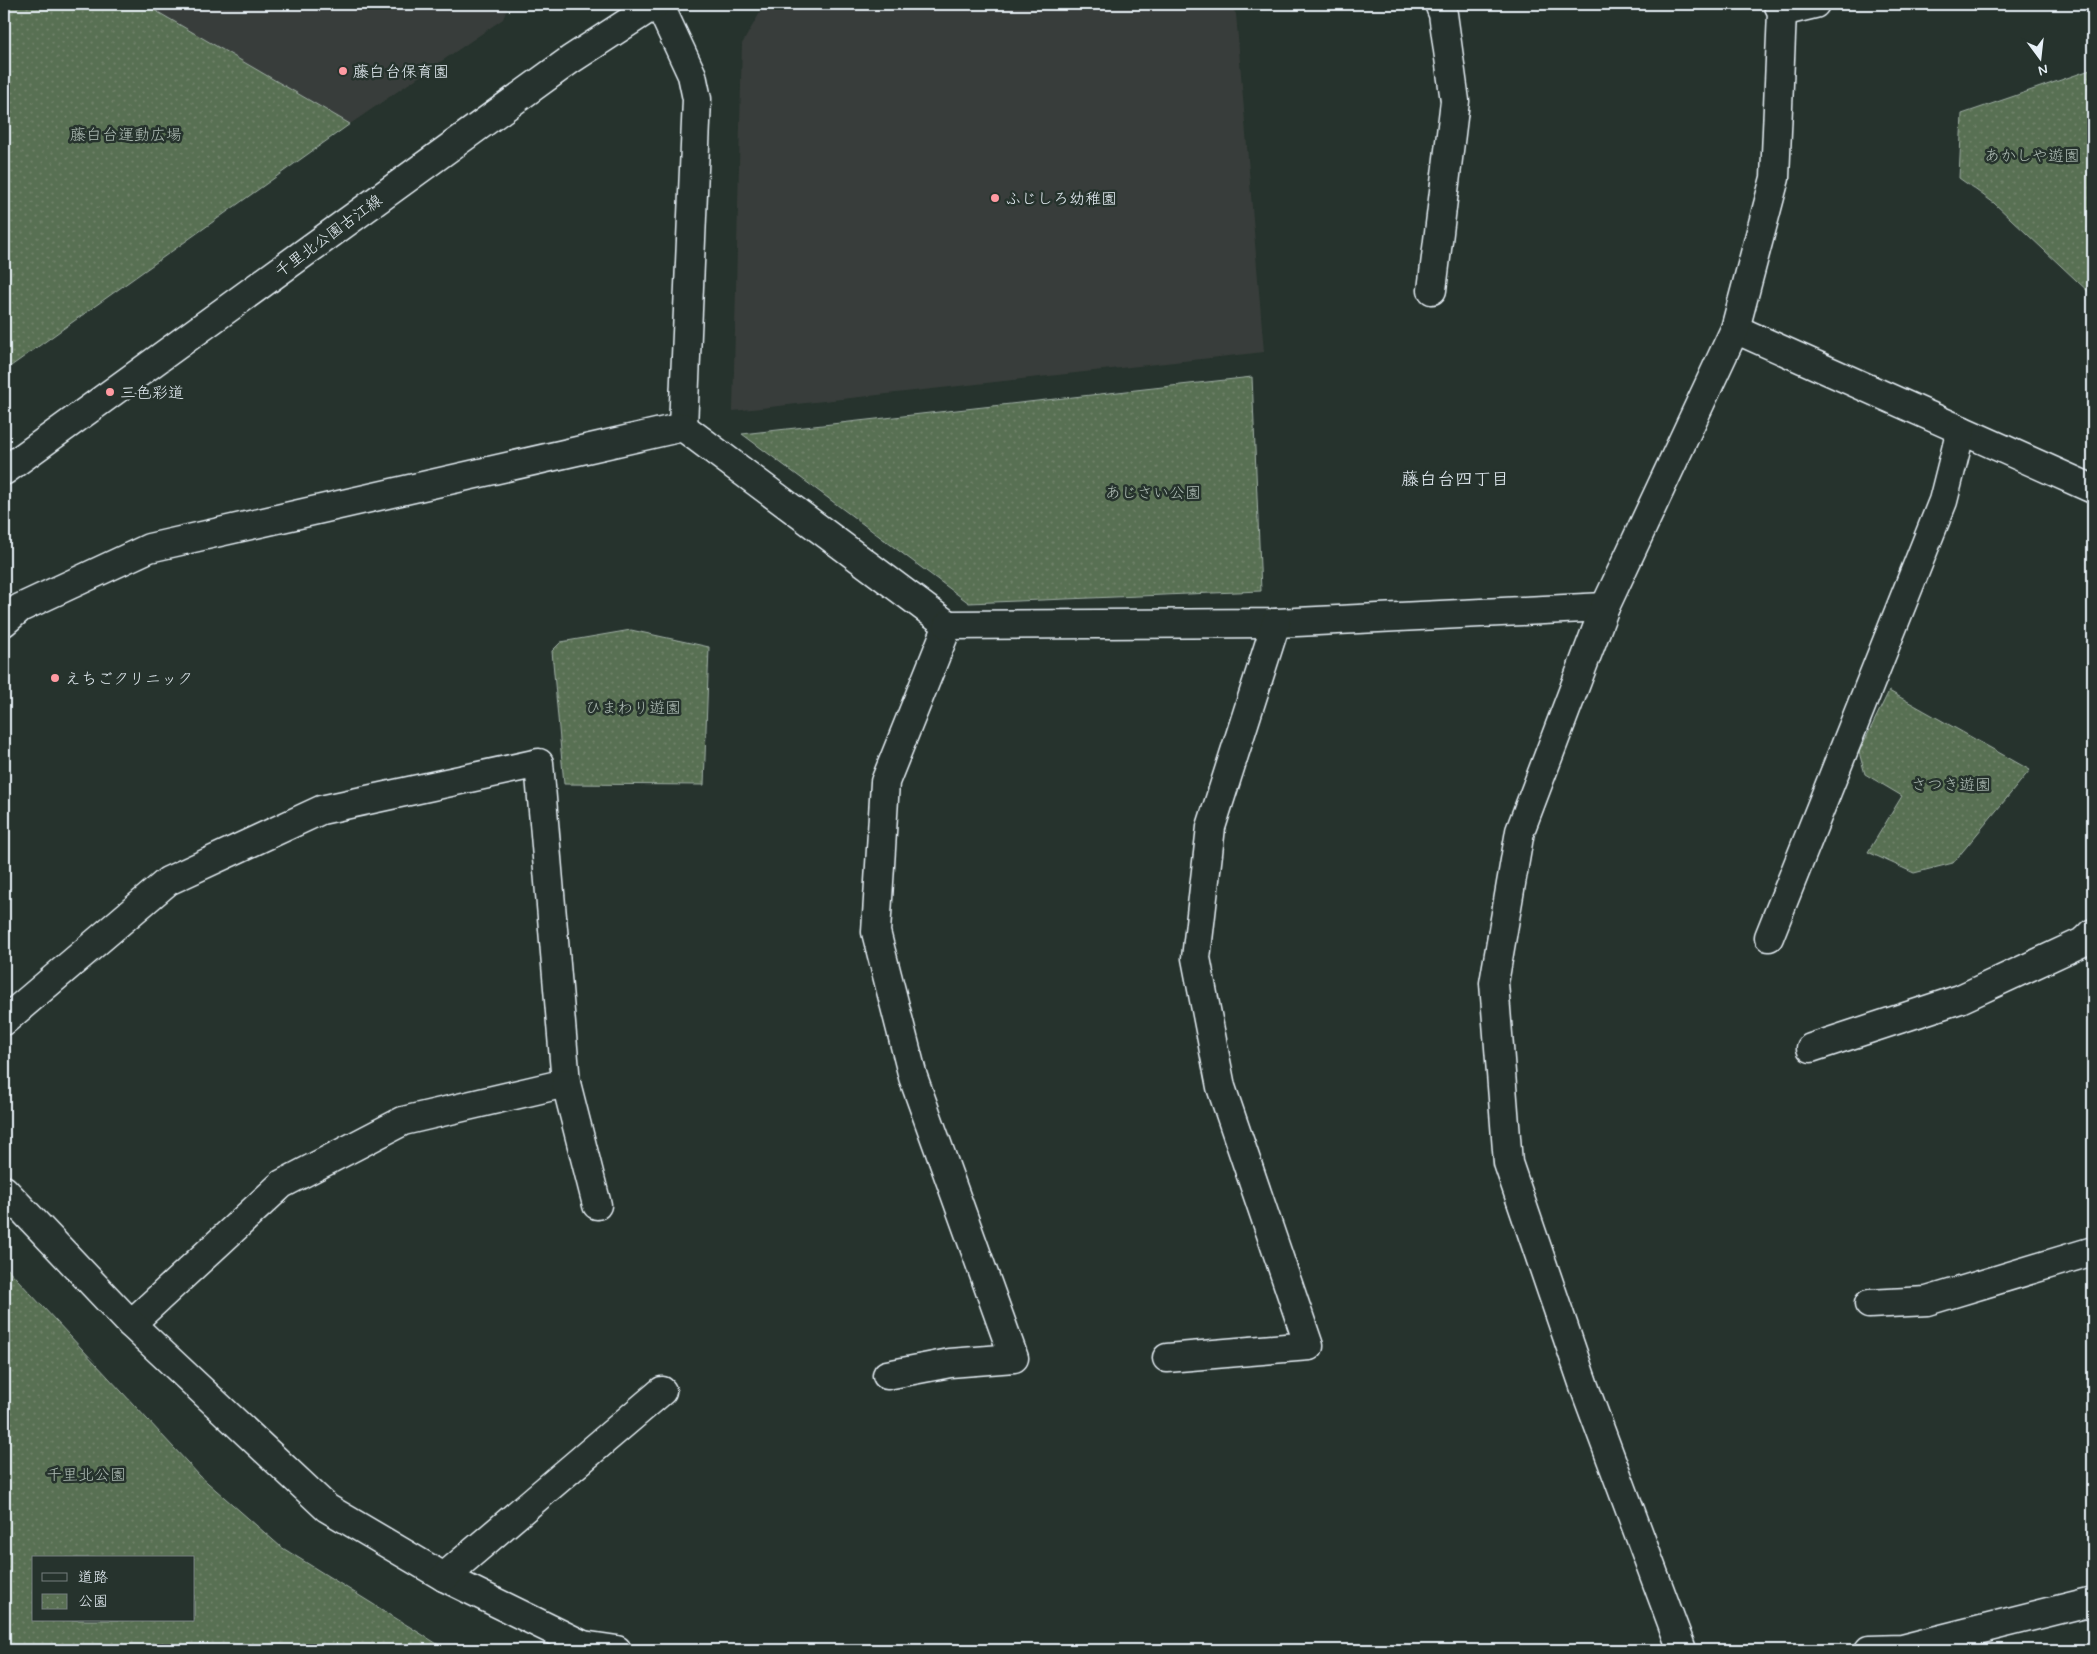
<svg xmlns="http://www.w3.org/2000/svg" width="2097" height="1654" font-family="Mynerve,'Klee One',sans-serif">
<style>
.built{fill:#393e3b}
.park{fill:url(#park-dots);stroke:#a0b0a6;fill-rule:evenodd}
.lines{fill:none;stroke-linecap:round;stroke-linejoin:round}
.minor-casing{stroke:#e8f1f8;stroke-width:31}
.tertiary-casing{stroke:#e8f1f8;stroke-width:31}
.minor{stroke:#26332d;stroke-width:28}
.tertiary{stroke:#26332d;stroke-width:28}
.poi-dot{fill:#ff9aa2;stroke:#26332d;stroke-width:2}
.labels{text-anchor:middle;stroke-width:5;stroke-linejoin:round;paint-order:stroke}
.poi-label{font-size:16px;fill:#e8f1f8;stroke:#26332d;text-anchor:start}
.park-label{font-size:16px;fill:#afbdb6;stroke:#26332d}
.street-label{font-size:16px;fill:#e8f1f8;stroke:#26332d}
.neighbourhood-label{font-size:18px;fill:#e8f1f8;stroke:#26332d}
</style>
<defs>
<pattern id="park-dots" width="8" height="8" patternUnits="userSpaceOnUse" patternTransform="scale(1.25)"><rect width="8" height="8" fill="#596f53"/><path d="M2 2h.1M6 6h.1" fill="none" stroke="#71846c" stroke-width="1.8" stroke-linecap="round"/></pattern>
</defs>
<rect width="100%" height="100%" fill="#26332d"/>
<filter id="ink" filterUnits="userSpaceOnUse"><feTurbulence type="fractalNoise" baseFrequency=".02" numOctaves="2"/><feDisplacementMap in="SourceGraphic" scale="10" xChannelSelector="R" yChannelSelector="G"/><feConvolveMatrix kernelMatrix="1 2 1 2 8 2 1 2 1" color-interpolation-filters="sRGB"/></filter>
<g filter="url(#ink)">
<g class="built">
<polygon points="144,4 509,4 503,19 350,124"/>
<polygon points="765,4 1229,4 1236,14 1264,352 733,411 742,44"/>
</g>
<g class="park">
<polygon points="4,4 144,4 350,124 4,371"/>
<polygon points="2093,69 2093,296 1994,203 1959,178 1962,114"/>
<polygon points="1252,377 1261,591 969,603 742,434"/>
<polygon points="631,630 709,647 704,785 564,784 552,651 561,642"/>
<polygon points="1889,691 2030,770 1953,863 1914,873 1868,852 1902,796 1865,774 1859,752"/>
<path d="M4 1265 200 1476 281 1547 447 1650H4ZM34 1558H194V1620H34Z"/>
</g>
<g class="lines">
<g class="minor-casing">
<g id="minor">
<polyline points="659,4 692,75 697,99 683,427"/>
<polyline points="1782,12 1815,4"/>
<polyline points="1432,290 1455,101 1443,14 1439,4"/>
<polyline points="1735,329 2093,489"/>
<polyline points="4,622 20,608 149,548 683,427 948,625 885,782 876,932 913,1077 1014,1358 950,1363 887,1375"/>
<polyline points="948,625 1276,623 1605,607"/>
<polyline points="1769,937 1943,501 1961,430"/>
<polyline points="4,1021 168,881 321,810 539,763 566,1083 403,1121 282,1184 131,1324"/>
<polyline points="1811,1048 1960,999 2085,941 2093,933"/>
<polyline points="566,1083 597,1205"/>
<polyline points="4,1190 131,1324 327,1508 444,1577 583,1645"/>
<polyline points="1869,1304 1927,1301 2093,1251"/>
<polyline points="1167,1358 1309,1346 1221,1087 1196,958 1211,827 1276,623"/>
<polyline points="444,1577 662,1391"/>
<polyline points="1682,1650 1585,1389 1508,1163 1494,983 1520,831 1605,607 1735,329 1775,178 1782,12 1778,4"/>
</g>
</g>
<g class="tertiary-casing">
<g id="tertiary">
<polyline points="4,471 570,60 656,4"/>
<polyline points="583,1645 617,1650"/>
<polyline points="1869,1650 1901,1649 2093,1601"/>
</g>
</g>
<use href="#minor" class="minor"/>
<use href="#tertiary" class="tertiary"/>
</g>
</g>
<g class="poi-dot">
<circle cx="343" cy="71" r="5"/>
<circle cx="995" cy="198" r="5"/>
<circle cx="110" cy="392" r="5"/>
<circle cx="55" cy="678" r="5"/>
</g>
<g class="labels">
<g class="poi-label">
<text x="353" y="77">藤白台保育園</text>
<text x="1005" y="204">ふじしろ幼稚園</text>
<text x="120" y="398">三色彩道</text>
<text x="65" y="684">えちごクリニック</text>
</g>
<g class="park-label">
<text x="126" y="140">藤白台運動広場</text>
<text x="2032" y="161">あかしや遊園</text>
<text x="1153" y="498">あじさい公園</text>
<text x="633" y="713">ひまわり遊園</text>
<text x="1951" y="790">さつき遊園</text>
<text x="86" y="1480">千里北公園</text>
</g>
<g class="street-label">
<text transform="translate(328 235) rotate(-36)" y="6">千里北公園古江線</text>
</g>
<g class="neighbourhood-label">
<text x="1455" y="485">藤白台四丁目</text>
</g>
</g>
<rect width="2097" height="1654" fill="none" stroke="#26332d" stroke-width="20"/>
<rect x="10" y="10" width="2077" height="1634" fill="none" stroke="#e8f1f8" stroke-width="2" filter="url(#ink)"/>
<rect x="32" y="1556" width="162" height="65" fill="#26332d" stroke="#747f7e"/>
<rect x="42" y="1573" width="25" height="8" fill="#26332d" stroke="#747f7e"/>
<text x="78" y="1582" font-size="15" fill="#e8f1f8">道路</text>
<rect x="42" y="1594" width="25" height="15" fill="url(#park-dots)" stroke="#747f7e"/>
<text x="78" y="1606" font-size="15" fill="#e8f1f8">公園</text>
<g transform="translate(2040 58) rotate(165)" stroke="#26332d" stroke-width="4" paint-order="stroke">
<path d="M0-4L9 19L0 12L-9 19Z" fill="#e8f1f8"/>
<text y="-8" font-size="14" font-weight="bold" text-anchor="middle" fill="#e8f1f8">N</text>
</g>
</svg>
